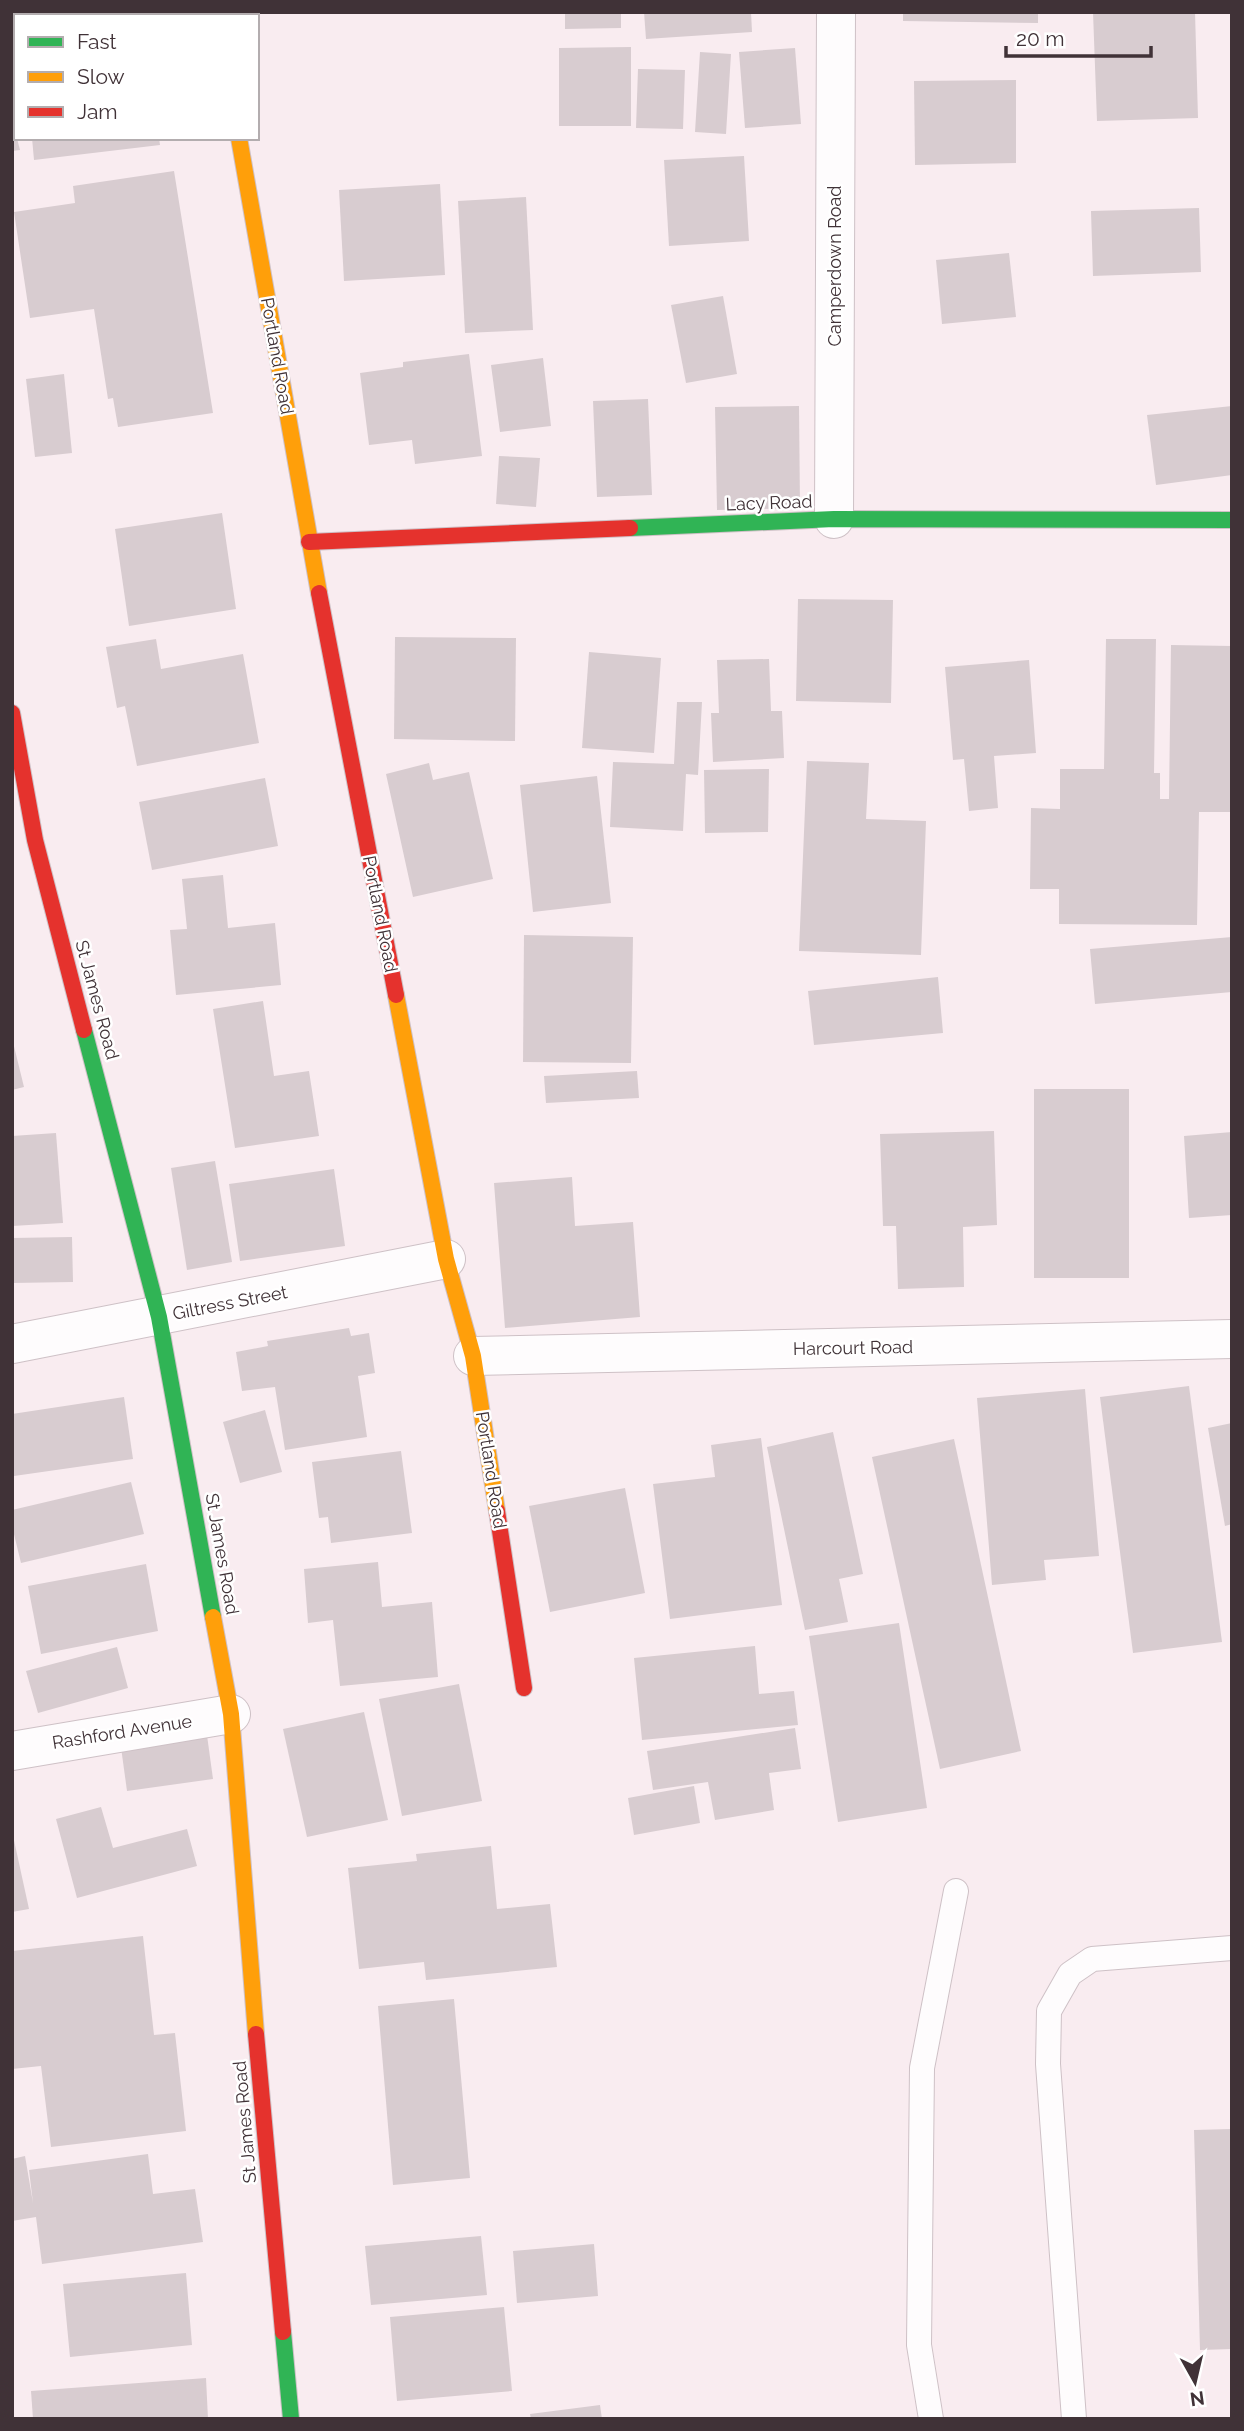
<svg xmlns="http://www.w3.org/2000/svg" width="1244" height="2431" font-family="Raleway,sans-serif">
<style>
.building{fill:#d8ccd0}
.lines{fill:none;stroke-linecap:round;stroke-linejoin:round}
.lane-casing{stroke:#cec1c6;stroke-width:26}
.street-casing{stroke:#cec1c6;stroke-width:40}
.fast-casing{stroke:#cec1c6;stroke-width:18}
.slow-casing{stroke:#cec1c6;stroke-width:18}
.jam-casing{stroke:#cec1c6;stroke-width:18}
.lane{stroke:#fefcfd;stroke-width:24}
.street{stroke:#fefcfd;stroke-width:38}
.fast{stroke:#30b455;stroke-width:16}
.slow{stroke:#ff9f0a;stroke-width:16}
.jam{stroke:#e5322d;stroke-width:16}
.labels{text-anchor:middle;stroke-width:5;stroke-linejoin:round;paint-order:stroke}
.street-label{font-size:18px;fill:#403237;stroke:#fff}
</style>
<rect width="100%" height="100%" fill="#f9ecf0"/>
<g class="building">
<polygon points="565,12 621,12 621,28 565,29"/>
<polygon points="644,12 751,12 752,32 646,39"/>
<polygon points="903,12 1038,12 1038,23 903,21"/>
<polygon points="1093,12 1195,12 1198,118 1097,121"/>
<polygon points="631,47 631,126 559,126 559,48"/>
<polygon points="795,48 801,124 745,128 739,52"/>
<polygon points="700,52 731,54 726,134 695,132"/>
<polygon points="638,69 685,70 683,129 636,128"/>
<polygon points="1016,80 1016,163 915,165 914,81"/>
<polygon points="12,119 20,150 12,151"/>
<polygon points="32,138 159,138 160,145 34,160"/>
<polygon points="744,156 749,241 669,246 664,160"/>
<polygon points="174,171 213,413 118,427 113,398 108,399 94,309 30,318 14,212 75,203 73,186"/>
<polygon points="440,184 445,275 344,281 339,190"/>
<polygon points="526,197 533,330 465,333 458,201"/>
<polygon points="1199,208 1201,272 1093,276 1091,211"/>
<polygon points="1009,253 1016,317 942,324 936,260"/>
<polygon points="723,296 737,374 686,383 671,305"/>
<polygon points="469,354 482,456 415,464 412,440 369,445 360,373 403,367 403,362"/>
<polygon points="543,358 551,426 500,432 491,365"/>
<polygon points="64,374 72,453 35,457 26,379"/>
<polygon points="648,399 652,495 597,497 593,401"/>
<polygon points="799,406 800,508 717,510 715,407"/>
<polygon points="1232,406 1232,475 1156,485 1147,415"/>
<polygon points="499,456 540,458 536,507 496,504"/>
<polygon points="222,513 236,609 129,626 115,529"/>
<polygon points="798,599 893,600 891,703 796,701"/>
<polygon points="395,637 516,638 515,741 394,739"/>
<polygon points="156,639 161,669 243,654 259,743 137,766 125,706 117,708 106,647"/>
<polygon points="1106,639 1156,639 1154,773 1160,773 1160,799 1169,799 1171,645 1232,646 1232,812 1199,812 1197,925 1059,924 1059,889 1030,889 1031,808 1060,809 1060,769 1104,769"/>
<polygon points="589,652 661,658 654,753 582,748"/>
<polygon points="769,659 771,711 782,711 784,758 713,762 711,713 719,713 717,660"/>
<polygon points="1029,660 1036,753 994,756 998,808 969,811 964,759 953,760 945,667"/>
<polygon points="677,702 702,702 698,775 686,774 683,831 610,827 613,762 674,764"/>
<polygon points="807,761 869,763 866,819 926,821 921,955 799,951"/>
<polygon points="429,763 433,780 469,772 493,879 413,897 386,774"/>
<polygon points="769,769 768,832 705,833 704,770"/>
<polygon points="597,776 611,903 533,912 520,785"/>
<polygon points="265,778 278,846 152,870 139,802"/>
<polygon points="223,875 228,928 275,923 281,985 176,995 170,930 187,929 182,879"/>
<polygon points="524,935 633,937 631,1063 523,1062"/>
<polygon points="1232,937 1232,992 1095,1004 1090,949"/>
<polygon points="938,977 943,1033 814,1045 808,991"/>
<polygon points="263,1001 274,1076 309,1071 319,1136 235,1148 213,1009"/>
<polygon points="12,1038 24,1087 12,1090"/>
<polygon points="637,1071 639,1098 546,1103 544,1076"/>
<rect x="1034" y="1089" width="95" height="189"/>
<polygon points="994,1131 997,1225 963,1227 964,1287 898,1289 896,1226 883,1226 880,1134"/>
<polygon points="1232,1132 1232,1215 1189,1218 1184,1136"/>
<polygon points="56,1133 63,1223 12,1226 12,1136"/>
<polygon points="215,1161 232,1262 187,1270 171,1168"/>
<polygon points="334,1169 345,1246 240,1261 229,1184"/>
<polygon points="572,1177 575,1226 633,1222 640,1317 505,1328 494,1183"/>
<polygon points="72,1237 73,1282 12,1283 12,1238"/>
<polygon points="349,1328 351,1336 369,1333 375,1373 358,1376 367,1437 285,1450 275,1387 242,1391 236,1352 268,1346 267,1341"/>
<polygon points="1189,1386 1222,1642 1133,1653 1100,1397"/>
<polygon points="1085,1389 1099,1556 1044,1560 1046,1580 992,1585 977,1398"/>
<polygon points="124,1397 133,1459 14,1476 12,1414"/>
<polygon points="265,1410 282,1472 240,1483 223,1422"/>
<polygon points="1232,1423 1232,1524 1225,1526 1208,1428"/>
<polygon points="833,1432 863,1574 839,1579 848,1622 805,1630 767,1447"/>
<polygon points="761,1438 782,1605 670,1619 653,1484 715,1477 711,1445"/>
<polygon points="954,1439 1021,1751 940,1769 872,1457"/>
<polygon points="401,1451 412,1533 331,1543 328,1517 319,1518 312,1462"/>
<polygon points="131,1482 144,1534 21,1563 12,1526 12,1510"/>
<polygon points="625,1488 645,1593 550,1612 529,1506"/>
<polygon points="378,1562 382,1607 432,1602 438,1677 340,1686 333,1620 308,1623 304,1569"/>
<polygon points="146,1564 158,1631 41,1654 28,1586"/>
<polygon points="899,1623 927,1808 838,1822 809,1636"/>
<polygon points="755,1646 759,1694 794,1691 798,1725 642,1740 634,1658"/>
<polygon points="117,1647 128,1688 38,1713 26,1671"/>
<polygon points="459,1684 482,1801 402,1816 379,1699"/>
<polygon points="364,1712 388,1820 307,1837 283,1729"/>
<polygon points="206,1728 213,1779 127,1791 120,1740"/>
<polygon points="795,1728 801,1769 769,1773 774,1810 715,1820 708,1782 653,1790 647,1751"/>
<polygon points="694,1786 700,1823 634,1835 628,1798"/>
<polygon points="101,1807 113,1848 187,1829 197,1866 77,1898 56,1819"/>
<polygon points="12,1831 29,1909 12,1912"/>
<polygon points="491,1846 497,1909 550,1904 557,1967 426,1980 424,1962 359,1969 348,1868 417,1861 416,1854"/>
<polygon points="143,1936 154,2035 175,2033 186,2131 51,2147 41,2066 12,2069 12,1951"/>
<polygon points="454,1999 470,2178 393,2185 378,2006"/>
<polygon points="1232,2129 1232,2349 1200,2350 1194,2130"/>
<polygon points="148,2154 153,2194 195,2189 203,2242 42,2264 36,2217 12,2221 12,2159 25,2156 33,2203 29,2170"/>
<polygon points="481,2236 487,2295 371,2305 365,2246"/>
<polygon points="594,2244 598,2296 517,2303 513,2251"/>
<polygon points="186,2273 192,2345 70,2357 63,2284"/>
<polygon points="504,2307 512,2391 397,2401 390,2317"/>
<polygon points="206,2378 208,2419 33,2419 31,2391"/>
<polygon points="600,2405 602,2419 531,2419 530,2414"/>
</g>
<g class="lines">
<g class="lane-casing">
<g id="lane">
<polyline points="931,2419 919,2345 922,2068 956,1891"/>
<polyline points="1074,2419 1048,2064 1049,2011 1070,1974 1092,1959 1232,1948"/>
</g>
</g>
<g class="street-casing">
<g id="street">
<polyline points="217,12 218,16"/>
<polyline points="834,519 836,12"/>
<polyline points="12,1344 446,1259"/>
<polyline points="473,1356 1232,1339"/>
<polyline points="12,1751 231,1714"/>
</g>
</g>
<g class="fast-casing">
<g id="fast">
<polyline points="630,528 834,519 1232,520"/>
<polyline points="84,1030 159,1317 213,1617"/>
<polyline points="283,2332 291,2419"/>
</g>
</g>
<g class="slow-casing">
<g id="slow">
<polyline points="239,138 319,593"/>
<polyline points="396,995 446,1259 473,1356 497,1511"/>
<polyline points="213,1617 231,1714 256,2034"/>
</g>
</g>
<g class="jam-casing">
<g id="jam">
<polyline points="309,542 630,528"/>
<polyline points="319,593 396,995"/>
<polyline points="12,713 35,840 84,1030"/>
<polyline points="497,1511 524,1688"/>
<polyline points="256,2034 283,2332"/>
</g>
</g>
<use href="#lane" class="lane"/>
<use href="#street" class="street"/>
<use href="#fast" class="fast"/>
<use href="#slow" class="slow"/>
<use href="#jam" class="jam"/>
</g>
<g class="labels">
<g class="street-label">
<text transform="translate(835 266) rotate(-90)" y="6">Camperdown Road</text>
<text transform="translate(277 356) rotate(80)" y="6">Portland Road</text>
<text transform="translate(769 503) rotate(-2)" y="6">Lacy Road</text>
<text transform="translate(380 914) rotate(79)" y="6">Portland Road</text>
<text transform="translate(97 1000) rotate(75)" y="6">St James Road</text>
<text transform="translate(230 1303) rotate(-11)" y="6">Giltress Street</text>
<text transform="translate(853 1348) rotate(-1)" y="6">Harcourt Road</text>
<text transform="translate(491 1470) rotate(81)" y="6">Portland Road</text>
<text transform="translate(222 1554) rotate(80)" y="6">St James Road</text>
<text transform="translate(122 1732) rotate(-9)" y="6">Rashford Avenue</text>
<text transform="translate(245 2122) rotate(-95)" y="6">St James Road</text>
</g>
</g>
<rect width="1244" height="2431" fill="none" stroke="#403237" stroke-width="28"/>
<rect x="14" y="14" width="245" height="126" fill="#ffffff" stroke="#b3adaf" stroke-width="2"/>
<rect x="28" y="37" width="35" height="10" fill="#30b455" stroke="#b3adaf" stroke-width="2"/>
<text x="77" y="49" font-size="21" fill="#403237">Fast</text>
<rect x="28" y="72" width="35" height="10" fill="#ff9f0a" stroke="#b3adaf" stroke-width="2"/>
<text x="77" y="84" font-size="21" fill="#403237">Slow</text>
<rect x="28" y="107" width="35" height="10" fill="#e5322d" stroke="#b3adaf" stroke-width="2"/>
<text x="77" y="119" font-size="21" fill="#403237">Jam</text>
<g transform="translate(1195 2382) rotate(172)" stroke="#ffffff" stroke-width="5" paint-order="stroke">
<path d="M0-5L12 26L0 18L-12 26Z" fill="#403237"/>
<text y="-10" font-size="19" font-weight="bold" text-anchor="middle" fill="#403237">N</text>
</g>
<path d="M1006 46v10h145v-10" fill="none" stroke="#403237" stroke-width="3.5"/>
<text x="1016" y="46" font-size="21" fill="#403237" stroke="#ffffff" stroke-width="5" paint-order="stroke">20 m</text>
</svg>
